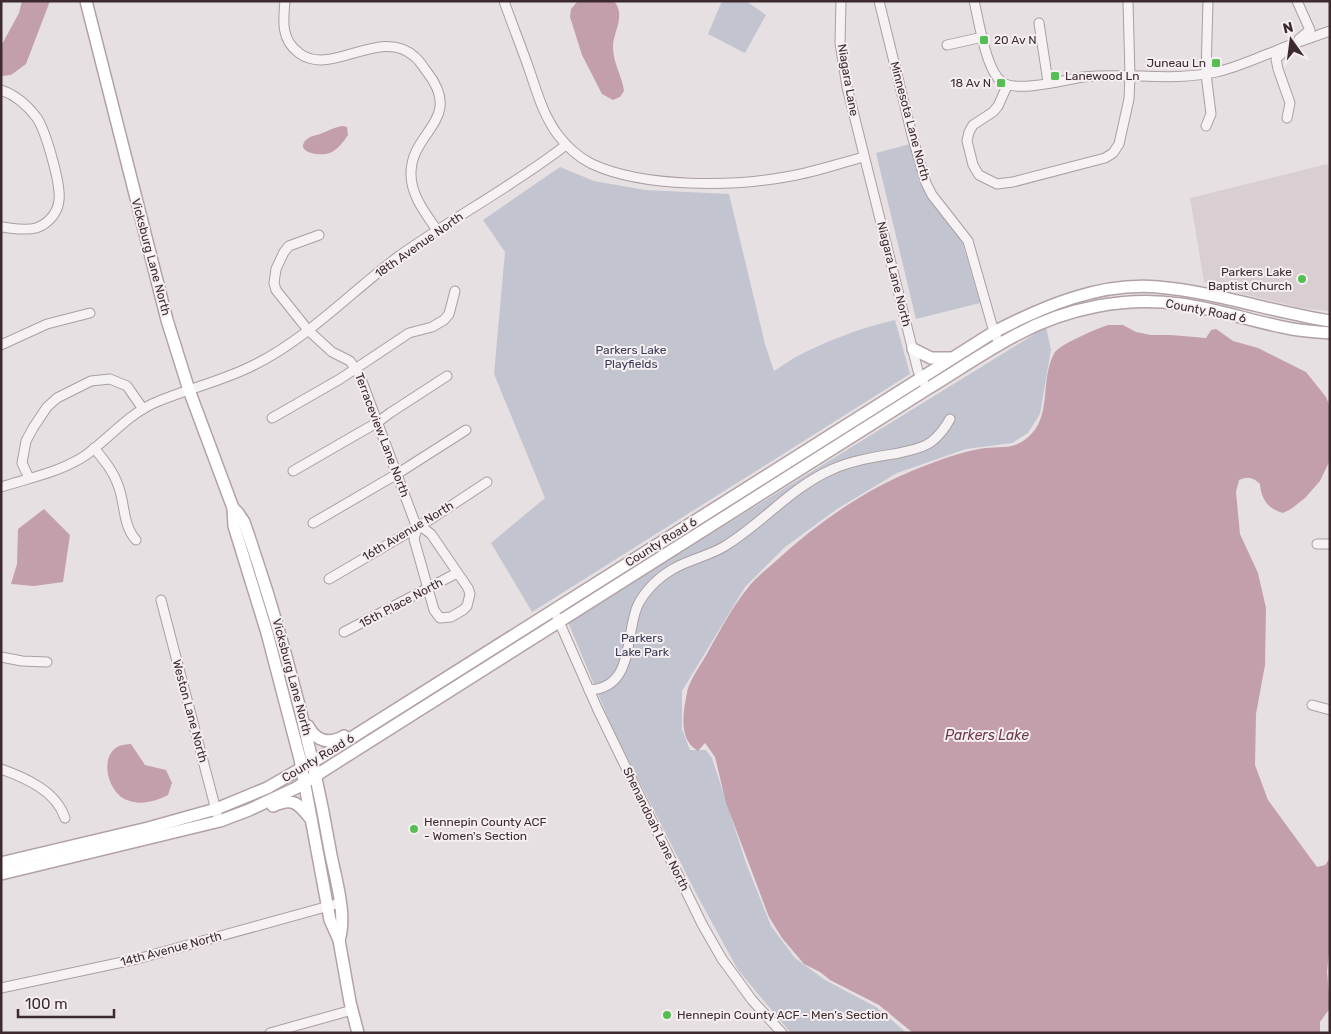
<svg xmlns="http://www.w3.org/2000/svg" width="1331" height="1034" font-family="Rubik,sans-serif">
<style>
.built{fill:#d9ced1}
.green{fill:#c2c4d0}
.water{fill:#c39fac}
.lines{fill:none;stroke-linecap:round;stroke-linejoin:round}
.minor-casing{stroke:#aa9ea2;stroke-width:11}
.major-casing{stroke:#b2a1a5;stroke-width:14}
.minor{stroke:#f6f2f3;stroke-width:9}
.major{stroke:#fff;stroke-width:11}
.poi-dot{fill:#55be53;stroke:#f5eff1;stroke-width:2}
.labels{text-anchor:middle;stroke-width:4;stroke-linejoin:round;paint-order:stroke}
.poi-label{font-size:12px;fill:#3d2a2f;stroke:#f5eff1;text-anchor:start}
.street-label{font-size:12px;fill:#3d2a2f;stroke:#f5eff1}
.park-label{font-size:12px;fill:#393b57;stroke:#f5eff1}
.water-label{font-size:14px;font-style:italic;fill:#6c3949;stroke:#f5eff1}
</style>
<rect width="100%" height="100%" fill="#e7e0e2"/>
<polygon class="built" points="1327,164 1330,173 1330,311 1301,308 1227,290 1204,282 1190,198"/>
<g class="green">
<polygon points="722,1 746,1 766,15 745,53 708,34"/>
<polygon points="910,144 922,187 962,241 980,303 916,319 876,153"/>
<path d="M560 167 594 181 645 190 729 194 765 344 774 371C781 367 787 362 794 358 826 341 860 328 895 320L910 374 532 612 491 543 545 498 494 374 505 252 483 220Z"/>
<polygon points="1046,327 1051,350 1040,414 1028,433 1012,443 966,449 897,473 837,509 785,547 745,587 682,691 682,729 690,750 706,750 712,758 746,863 771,926 795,958 825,980 876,1007 907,1033 791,1033 738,970 697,895 613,730 568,622"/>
</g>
<g class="water">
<polygon points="22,1 50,1 26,64 11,75 1,76 1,46 19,13"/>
<path d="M578 1H614C626 16 614 30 613 46 613 64 622 75 624 91L620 97 613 100 602 94 582 55 570 17 571 9Z"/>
<path d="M343 126 347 127 348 135C344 141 339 148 332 152 321 158 294 152 306 140 311 135 315 136 320 134 328 131 334 127 343 126Z"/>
<path d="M1108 325H1123L1136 332 1151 335H1171L1206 338 1211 330 1216 329 1233 341 1258 348 1306 372 1326 397 1330 407V460L1320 481 1305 498 1291 509 1283 513C1268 509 1261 499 1260 484 1253 477 1248 476 1239 480L1236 492 1240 534 1258 573 1266 608 1265 665 1256 714 1255 765 1268 800 1317 867 1325 865 1330 858V945L1327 971 1330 1008 1320 1022V1033H913L879 1005 830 980 820 972 804 964 782 938 769 917 726 803 715 757 705 743 698 751C678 740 683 712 687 693 689 680 703 662 709 650 721 629 732 607 747 589 755 578 767 569 777 560 823 518 873 484 932 463 947 457 963 452 979 449 994 446 1010 450 1023 441 1055 421 1038 381 1055 352 1061 344 1098 328 1108 325Z"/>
<polygon points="44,509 70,535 63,582 34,586 11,584 17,564 18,529"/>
<path d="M131 744 145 765 166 770 172 783 168 795C156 801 141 806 127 800 108 793 98 756 119 746 122 745 127 744 131 744Z"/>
</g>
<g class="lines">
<g class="minor-casing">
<g id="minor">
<path d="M285 1C283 21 281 40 299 53 331 78 381 25 415 57 420 61 423 67 427 72 464 119 412 131 411 172 410 194 425 213 437 230"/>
<path d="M504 1C512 24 521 46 529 69 537 92 543 115 558 135 567 147 578 157 592 164 644 188 735 187 791 176 815 172 840 163 864 157"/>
<polyline points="841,1 840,43 847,87 918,371 927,389"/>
<polyline points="879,1 913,139 926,183 932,195 968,241 994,332 1000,345"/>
<path d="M974 1C979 21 986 71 1002 82 1016 93 1065 80 1083 77 1127 72 1172 82 1216 72 1235 68 1254 59 1273 52 1291 44 1311 38 1330 31"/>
<polyline points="1297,1 1310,30 1299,39"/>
<polyline points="1039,23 1048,82"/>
<polyline points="947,45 983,37"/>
<polyline points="1287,49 1276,59 1278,69 1290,103 1287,118"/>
<polyline points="1007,86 998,106 993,112 973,125 969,132 967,141 973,165 979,175 997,184 1013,182 1105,158 1113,153 1119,144 1129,99 1130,76 1128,1"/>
<path d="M1 90C16 95 28 106 37 118 46 132 61 184 59 200 58 213 48 224 36 228 25 231 12 228 1 227"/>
<polyline points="1206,126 1211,114 1206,74 1208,1"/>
<polyline points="319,235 289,246 284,252 276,269 274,283 276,290 308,330 332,352 350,361 360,376 417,528"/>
<polyline points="1,345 47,324 90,313"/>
<polyline points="272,418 340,379 409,333 432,327 444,320 449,314 455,291"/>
<path d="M94 448C104 460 114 472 119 488 125 505 123 526 136 540"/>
<polyline points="293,471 378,422 390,413 447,376"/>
<polyline points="29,478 22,463 26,441 33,428 47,407 57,398 91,381 110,379 127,386 143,409"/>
<path d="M1 487C29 478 61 472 86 455 108 439 127 416 152 404 185 389 221 382 254 365 308 338 351 292 399 256 454 217 513 186 566 145"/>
<polyline points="313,523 397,474 466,430"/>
<polygon points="417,528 423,528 431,534 468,588 470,594 467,606 463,610 451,617 440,618 434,610 414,539"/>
<polyline points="1317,544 1330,544"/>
<polyline points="329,579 431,519 487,482"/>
<polyline points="161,600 217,814"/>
<polyline points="557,617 598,710 702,924 722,959 736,978 752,1000 782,1033"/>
<polyline points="344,632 457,573"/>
<polyline points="1,657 22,661 47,662"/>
<path d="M589 690C634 688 625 637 637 607 644 591 659 577 673 569 690 559 709 556 725 546 763 523 791 487 833 469 853 460 876 457 899 453 909 450 922 449 931 442 939 436 945 428 950 419"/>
<polyline points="1312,705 1330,710"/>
<path d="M1 769C26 778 56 791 65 818"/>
<polyline points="1,988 137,959 340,903"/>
<polyline points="270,1033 352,1010"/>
</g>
</g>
<g class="major-casing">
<g id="major">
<polyline points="86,1 167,320 189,390 233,508 234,526 267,633 300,759 330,920 339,940 350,1002 358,1033"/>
<polyline points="913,349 931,358 950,358"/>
<path d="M233 508 238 513 244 522C282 631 311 740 331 855 336 880 347 916 339 940"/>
<path d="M308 726C316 741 328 745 344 736"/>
<path d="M273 806C293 797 298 803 310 818"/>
<path d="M1 863 148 828 216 809 267 788 321 757 994 332C1044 306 1100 282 1158 287 1216 292 1272 312 1330 321"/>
<path d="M1 874 220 821 249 810 296 788 927 389C957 371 987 350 1018 334 1066 308 1126 296 1180 304 1218 309 1254 322 1292 329 1304 331 1317 332 1330 333"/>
</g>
</g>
<use href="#minor" class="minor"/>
<use href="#major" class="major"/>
</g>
<g class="poi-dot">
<rect x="979" y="35" width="10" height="10" rx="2.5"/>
<rect x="1211" y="58" width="10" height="10" rx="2.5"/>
<rect x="1050" y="71" width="10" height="10" rx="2.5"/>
<rect x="996" y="78" width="10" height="10" rx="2.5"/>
<circle cx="1302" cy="279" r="5"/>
<circle cx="414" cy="829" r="5"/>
<circle cx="667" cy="1015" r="5"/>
</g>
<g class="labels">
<g class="poi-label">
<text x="994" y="44">20 Av N</text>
<text x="1206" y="67" text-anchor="end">Juneau Ln</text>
<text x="1065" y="80">Lanewood Ln</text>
<text x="991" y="87" text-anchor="end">18 Av N</text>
<text x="1292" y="276" text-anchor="end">Parkers Lake<tspan x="1292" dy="14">Baptist Church</tspan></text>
<text x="424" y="826">Hennepin County ACF<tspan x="424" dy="14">- Women's Section</tspan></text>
<text x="677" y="1019">Hennepin County ACF - Men's Section</text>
</g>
<g class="street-label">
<text transform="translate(848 80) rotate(80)" y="4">Niagara Lane</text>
<text transform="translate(910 121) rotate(75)" y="4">Minnesota Lane North</text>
<text transform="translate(419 245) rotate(-35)" y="4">18th Avenue North</text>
<text transform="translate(151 257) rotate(75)" y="4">Vicksburg Lane North</text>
<text transform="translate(894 274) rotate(76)" y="4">Niagara Lane North</text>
<text transform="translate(1206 311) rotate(11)" y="4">County Road 6</text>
<text transform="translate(382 435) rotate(69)" y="4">Terraceview Lane North</text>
<text transform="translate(408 531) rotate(-31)" y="4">16th Avenue North</text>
<text transform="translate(661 542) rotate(-32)" y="4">County Road 6</text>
<text transform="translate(401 603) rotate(-28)" y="4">15th Place North</text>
<text transform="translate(292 677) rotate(75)" y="4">Vicksburg Lane North</text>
<text transform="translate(190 711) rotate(75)" y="4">Weston Lane North</text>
<text transform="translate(318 758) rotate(-31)" y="4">County Road 6</text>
<text transform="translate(656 829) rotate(64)" y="4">Shenandoah Lane North</text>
<text transform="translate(171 949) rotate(-15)" y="4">14th Avenue North</text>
</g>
<g class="park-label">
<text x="631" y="354">Parkers Lake<tspan x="631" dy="14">Playfields</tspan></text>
<text x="642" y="642">Parkers<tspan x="642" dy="14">Lake Park</tspan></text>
</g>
<g class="water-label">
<text x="987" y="740">Parkers Lake</text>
</g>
</g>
<rect width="1331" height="1034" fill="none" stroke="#3d2a2f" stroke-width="5"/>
<g transform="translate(1291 40) rotate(346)" stroke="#f5eff1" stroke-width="4" paint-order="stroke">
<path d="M0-4L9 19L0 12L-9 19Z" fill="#3d2a2f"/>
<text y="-8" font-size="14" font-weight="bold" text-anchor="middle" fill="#3d2a2f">N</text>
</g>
<path d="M18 1009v8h96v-8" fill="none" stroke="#3d2a2f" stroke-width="2.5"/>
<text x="25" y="1009" font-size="15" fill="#3d2a2f" stroke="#f5eff1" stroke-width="4" paint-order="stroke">100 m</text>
</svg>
